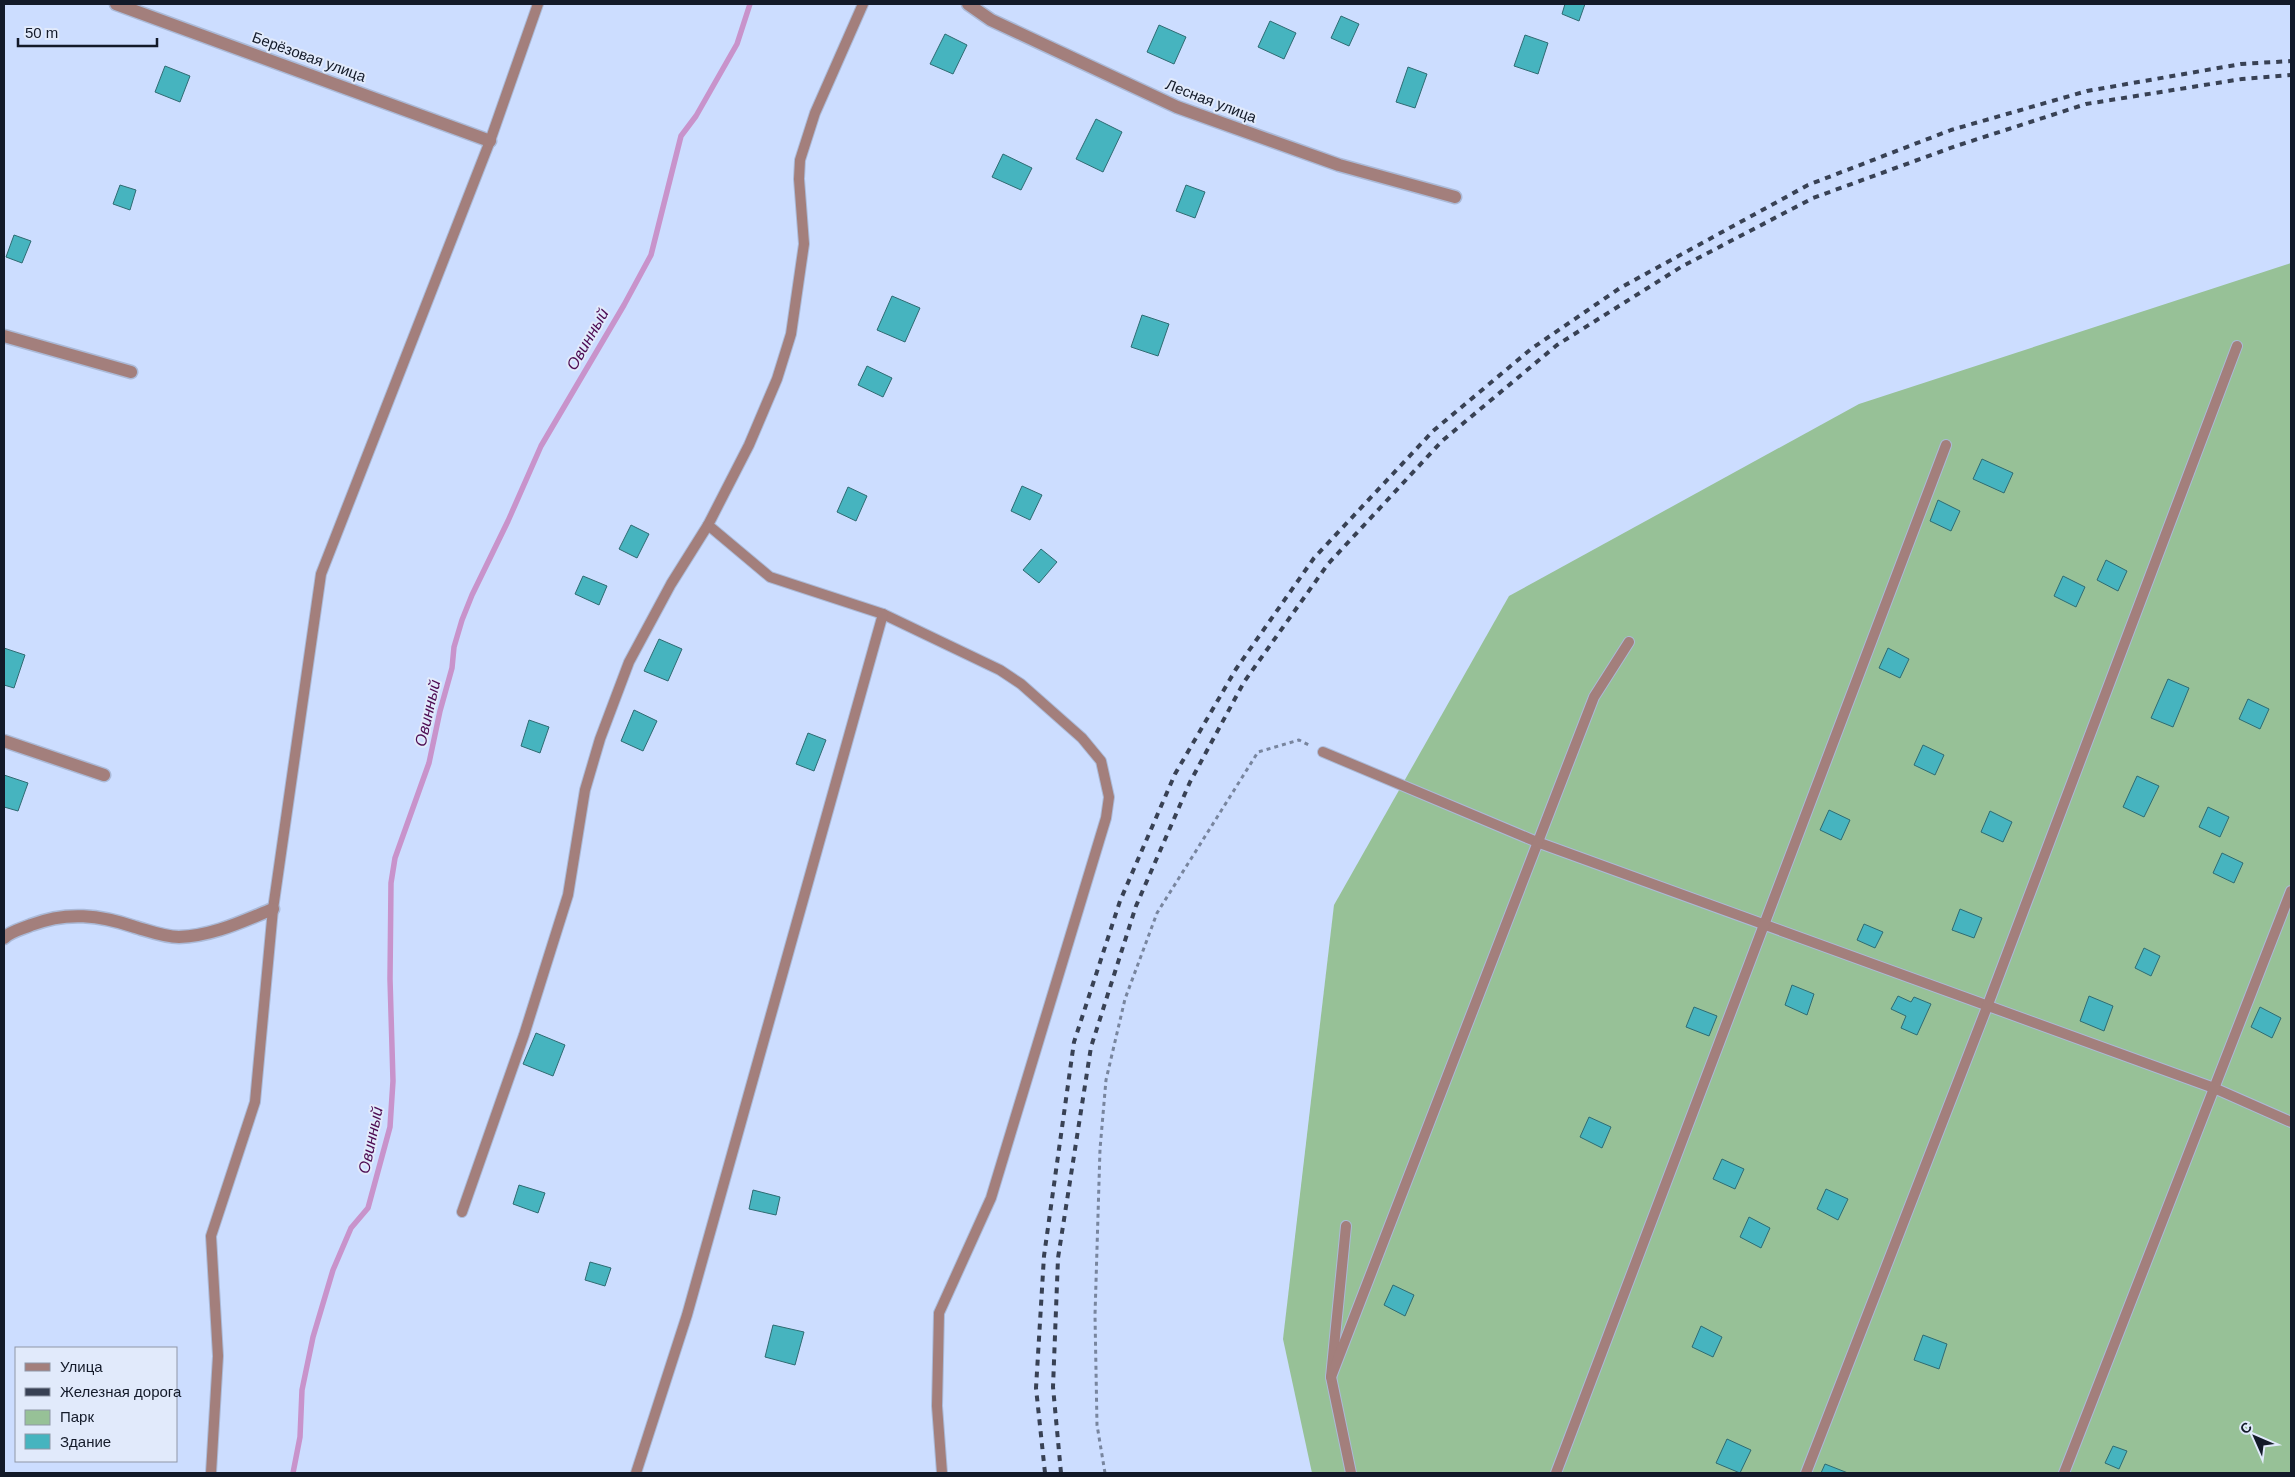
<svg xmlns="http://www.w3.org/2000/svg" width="2295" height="1477" font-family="Helvetica,sans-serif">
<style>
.green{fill:#97c197}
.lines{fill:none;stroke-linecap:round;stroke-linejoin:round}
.stream{stroke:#c893cb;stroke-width:5.5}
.building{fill:#46b4bf;stroke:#2f6b72}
.lane-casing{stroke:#abbad8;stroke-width:12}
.street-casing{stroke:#abbad8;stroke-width:15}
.path{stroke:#78859e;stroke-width:3;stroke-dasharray:4 4;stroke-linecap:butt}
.lane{stroke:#a37f7c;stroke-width:10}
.street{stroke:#a37f7c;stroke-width:12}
.rail{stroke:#384154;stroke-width:4;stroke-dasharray:6 6;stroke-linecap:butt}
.labels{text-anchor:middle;stroke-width:4;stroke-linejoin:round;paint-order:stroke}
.street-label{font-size:15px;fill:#131a29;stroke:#e1eafb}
.water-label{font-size:16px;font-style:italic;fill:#4d0b52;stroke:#e1eafb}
</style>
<rect width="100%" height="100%" fill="#cdf"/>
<polygon class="green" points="2291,263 2291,1473 1312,1473 1283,1339 1334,905 1509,596 1859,404"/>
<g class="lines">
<polyline class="stream" points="293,1473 300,1437 302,1390 313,1337 333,1270 351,1228 368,1208 390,1127 393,1081 390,979 391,883 395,858 429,763 440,711 452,668 454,647 462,620 472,595 508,521 541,446 624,305 651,255 681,136 696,116 737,44 750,4"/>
</g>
<g class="building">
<polygon points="1565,4 1585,4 1579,21 1562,14"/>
<polygon points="1341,16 1359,24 1349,46 1331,38"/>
<polygon points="1270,21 1296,33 1284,59 1258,47"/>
<polygon points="1159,25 1186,37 1174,64 1147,52"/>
<polygon points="945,34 967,45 953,74 930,64"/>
<polygon points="1525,35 1548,43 1538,74 1514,66"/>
<polygon points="165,66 190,76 180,102 155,92"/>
<polygon points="1408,67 1427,74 1415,108 1396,102"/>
<polygon points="1096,119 1122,132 1103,172 1076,159"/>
<polygon points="1003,154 1032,168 1021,190 992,177"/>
<polygon points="120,185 136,190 130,210 113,204"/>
<polygon points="1186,185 1205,192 1195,218 1176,211"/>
<polygon points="14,235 31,241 22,263 6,257"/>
<polygon points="892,296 920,308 905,342 877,330"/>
<polygon points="1142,315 1169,324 1158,356 1131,347"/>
<polygon points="867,366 892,378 883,397 858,385"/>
<polygon points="1982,459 2013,473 2004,493 1973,479"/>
<polygon points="1022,486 1042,495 1030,520 1011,511"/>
<polygon points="848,487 867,496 856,521 837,512"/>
<polygon points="1938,500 1960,511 1951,531 1930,521"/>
<polygon points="631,525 649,534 637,558 619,549"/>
<polygon points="1041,549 1057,562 1039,583 1023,570"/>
<polygon points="2106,560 2127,571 2118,591 2097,580"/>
<polygon points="583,576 607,586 599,605 575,594"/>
<polygon points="2063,576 2085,587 2076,607 2054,596"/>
<polygon points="659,639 682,649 668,681 644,671"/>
<polygon points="4,648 25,655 14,688 4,685"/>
<polygon points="1888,648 1909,659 1900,678 1879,668"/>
<polygon points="2168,679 2189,688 2173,727 2151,718"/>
<polygon points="2248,699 2269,709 2260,729 2239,719"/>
<polygon points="634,710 657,721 643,751 621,741"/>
<polygon points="529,720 549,727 540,753 521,746"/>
<polygon points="808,733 826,740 814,771 796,764"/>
<polygon points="1923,745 1944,755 1935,775 1914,765"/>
<polygon points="4,775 28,783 18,811 4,807"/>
<polygon points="2137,776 2159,786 2144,817 2123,807"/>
<polygon points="2208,807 2229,817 2220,837 2199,827"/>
<polygon points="1829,810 1850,820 1841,840 1820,830"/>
<polygon points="1990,811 2012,822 2003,842 1981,832"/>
<polygon points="2222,853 2243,863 2234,883 2213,873"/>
<polygon points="1960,909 1982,918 1974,938 1952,930"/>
<polygon points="1864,924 1883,932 1875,948 1857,940"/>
<polygon points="2144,948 2160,956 2151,976 2135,968"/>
<polygon points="1792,985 1814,994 1807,1015 1785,1005"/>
<polygon points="1898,996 1911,1002 1914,997 1931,1004 1917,1035 1901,1028 1906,1016 1891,1009"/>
<polygon points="2089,996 2113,1006 2104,1031 2080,1021"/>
<polygon points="1694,1007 1717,1016 1709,1036 1686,1027"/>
<polygon points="2260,1007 2281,1018 2272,1038 2251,1027"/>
<polygon points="536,1033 565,1045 553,1076 523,1064"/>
<polygon points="1589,1117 1611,1127 1602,1148 1580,1137"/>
<polygon points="1722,1159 1744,1169 1735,1189 1713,1179"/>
<polygon points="519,1185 545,1193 538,1213 513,1204"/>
<polygon points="1826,1189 1848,1199 1838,1220 1817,1209"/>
<polygon points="753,1190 780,1197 776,1215 749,1209"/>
<polygon points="1749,1217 1770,1228 1761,1248 1740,1237"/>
<polygon points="590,1262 611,1268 605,1286 585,1280"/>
<polygon points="1393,1285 1414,1295 1405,1316 1384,1305"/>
<polygon points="773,1325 804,1332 795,1365 765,1357"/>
<polygon points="1701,1326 1722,1337 1713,1357 1692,1347"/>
<polygon points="1923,1335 1947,1344 1939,1369 1914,1360"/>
<polygon points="1727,1439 1751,1450 1740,1473 1716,1463"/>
<polygon points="2113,1446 2127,1451 2119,1469 2105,1463"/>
<polygon points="1825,1464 1848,1473 1821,1473"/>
</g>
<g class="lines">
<g class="lane-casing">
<g id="lane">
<polyline points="863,4 815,113 800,160 799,179 804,244 791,334 777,379 749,445 708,525 770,577 883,614 1000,670 1021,684 1082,738 1101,761 1109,797 1106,818 991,1198 939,1313 937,1406 942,1473"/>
<polyline points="1323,752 1537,842 2214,1088 2291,1122"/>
<polyline points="462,1212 524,1035 568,895 585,790 600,739 629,662 671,584 708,525"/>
<polyline points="1346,1226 1331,1377 1351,1473"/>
<polyline points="1331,1377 1594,697 1629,642"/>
<polyline points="211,1473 218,1356 211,1236 255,1102 273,909 321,574 490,141 538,4"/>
<polyline points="636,1473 687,1315 883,614"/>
<polyline points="1556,1473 1946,445"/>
<polyline points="1806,1473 1987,1007 2237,346"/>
<polyline points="2064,1473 2291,891"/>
</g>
</g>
<g class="street-casing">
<g id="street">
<polyline points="116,4 490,141"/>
<polyline points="968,4 991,20 1177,107 1339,165 1455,197"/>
<polyline points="4,336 131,372"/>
<polyline points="4,741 104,775"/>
<path d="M4 938C11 931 22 929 31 925 67 911 100 915 135 927 149 931 164 937 179 937 213 936 243 921 273 909"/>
</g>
</g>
<polyline class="path" points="1105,1473 1097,1425 1095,1315 1100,1149 1106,1080 1125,999 1157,913 1258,752 1299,740 1311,746"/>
<use href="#lane" class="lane"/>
<use href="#street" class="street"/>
<g class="rail">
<polyline points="1045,1473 1036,1388 1044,1256 1074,1042 1120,901 1175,774 1236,669 1314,558 1433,431 1531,349 1620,288 1808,185 1951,130 2087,91 2241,64 2291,61"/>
<polyline points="1061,1473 1053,1387 1058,1258 1091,1047 1136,906 1190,782 1244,682 1328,564 1442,441 1557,345 1681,267 1813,198 1956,146 2086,104 2242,79 2291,75"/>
</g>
</g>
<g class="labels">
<g class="street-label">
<text transform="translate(309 57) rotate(20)" y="5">Берёзовая улица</text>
<text transform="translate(1211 101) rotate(21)" y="5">Лесная улица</text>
</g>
<g class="water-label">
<text transform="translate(587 339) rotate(-60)" y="6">Овинный</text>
<text transform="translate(427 713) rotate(-77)" y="6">Овинный</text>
<text transform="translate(370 1140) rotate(-78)" y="6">Овинный</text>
</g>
</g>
<rect width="2295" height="1477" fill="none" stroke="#131a29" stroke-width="10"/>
<rect x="15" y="1347" width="162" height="115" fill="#e1eafb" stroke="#8f97a7"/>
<rect x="25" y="1363" width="25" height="8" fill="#a37f7c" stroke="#8f97a7"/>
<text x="60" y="1372" font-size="15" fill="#131a29">Улица</text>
<rect x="25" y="1388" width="25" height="8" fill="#384154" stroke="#8f97a7"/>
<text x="60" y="1397" font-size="15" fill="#131a29">Железная дорога</text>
<rect x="25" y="1410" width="25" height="15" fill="#97c197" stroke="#8f97a7"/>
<text x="60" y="1422" font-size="15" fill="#131a29">Парк</text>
<rect x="25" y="1434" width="25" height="15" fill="#46b4bf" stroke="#8f97a7"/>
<text x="60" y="1447" font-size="15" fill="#131a29">Здание</text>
<g transform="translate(2255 1437) rotate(315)" stroke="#e1eafb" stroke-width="4" paint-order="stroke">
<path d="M0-4L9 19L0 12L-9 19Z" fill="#131a29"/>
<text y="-8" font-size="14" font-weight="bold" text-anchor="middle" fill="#131a29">С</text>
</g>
<path d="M18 38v8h139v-8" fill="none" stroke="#131a29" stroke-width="2.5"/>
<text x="25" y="38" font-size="15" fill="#131a29" stroke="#e1eafb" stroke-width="4" paint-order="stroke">50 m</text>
</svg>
